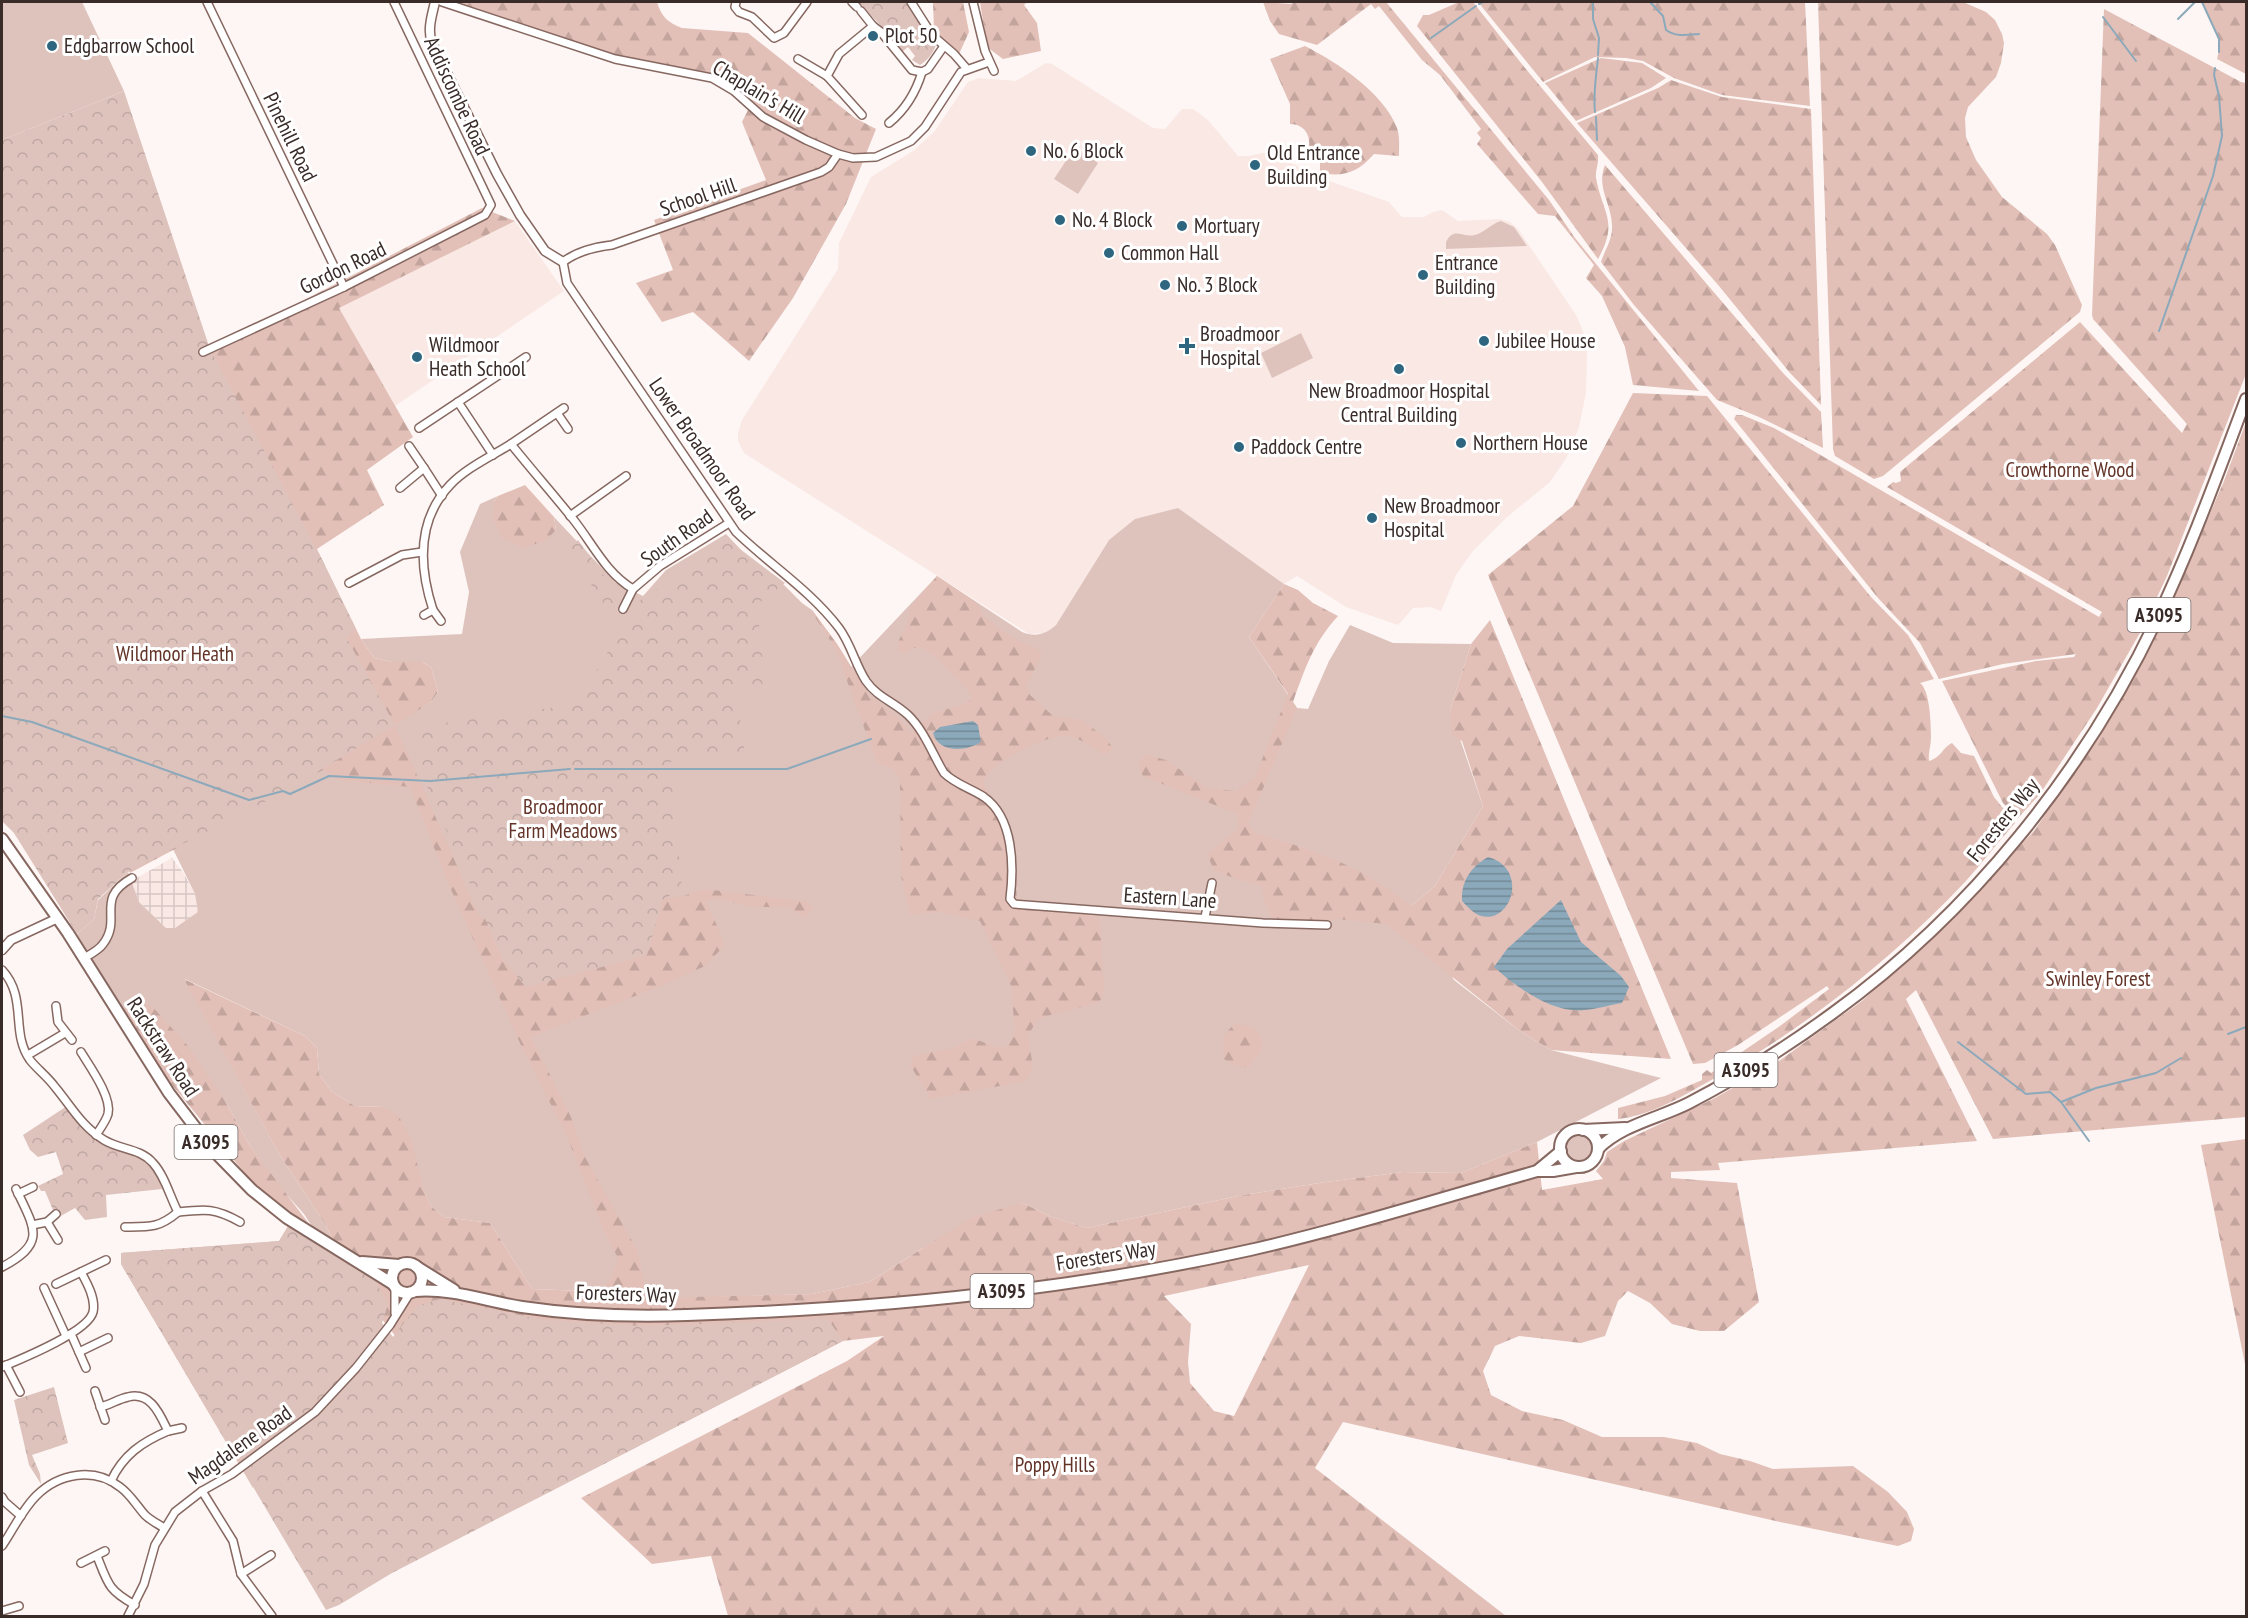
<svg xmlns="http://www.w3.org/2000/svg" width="2248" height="1618" font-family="'PT Sans Narrow',sans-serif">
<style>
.built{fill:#fae8e4}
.industrial{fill:url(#industrial-grid)}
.green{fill:#dec3bd}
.forest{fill:url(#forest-firs);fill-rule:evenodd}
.park{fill:url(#park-crowns)}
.water{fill:url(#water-rules)}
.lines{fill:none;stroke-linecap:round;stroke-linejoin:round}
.stream{stroke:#8ba9ba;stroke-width:2}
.minor-casing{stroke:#876861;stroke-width:10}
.tertiary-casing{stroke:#876861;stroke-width:11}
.primary-casing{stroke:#876861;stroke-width:14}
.minor{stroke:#fff;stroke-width:7}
.tertiary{stroke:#fff;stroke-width:8}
.primary{stroke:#fff;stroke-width:10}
.poi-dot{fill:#2e6680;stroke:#fff;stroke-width:2}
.labels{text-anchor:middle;stroke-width:6;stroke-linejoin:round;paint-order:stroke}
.shield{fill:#fff;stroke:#746b68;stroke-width:1.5}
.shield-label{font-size:20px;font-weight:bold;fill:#382b28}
.poi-label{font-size:21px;fill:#382b28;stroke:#fff;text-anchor:start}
.street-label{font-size:21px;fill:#382b28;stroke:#fff}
.park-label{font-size:21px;fill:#633328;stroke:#fff}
</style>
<defs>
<pattern id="industrial-grid" width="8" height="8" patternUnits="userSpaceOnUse" patternTransform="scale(1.5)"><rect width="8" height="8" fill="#fae8e4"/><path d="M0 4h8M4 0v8" fill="none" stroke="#d7c7c4"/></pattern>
<pattern id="forest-firs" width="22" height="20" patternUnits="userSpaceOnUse" patternTransform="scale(1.5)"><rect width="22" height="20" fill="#e2c0b8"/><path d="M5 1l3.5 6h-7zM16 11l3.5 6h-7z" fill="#c3a59e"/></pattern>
<pattern id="park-crowns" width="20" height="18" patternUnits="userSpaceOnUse" patternTransform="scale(1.5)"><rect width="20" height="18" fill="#dec3bd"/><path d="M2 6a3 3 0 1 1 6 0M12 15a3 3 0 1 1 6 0" fill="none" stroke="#bfa8a2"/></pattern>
<pattern id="water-rules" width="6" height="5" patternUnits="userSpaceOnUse" patternTransform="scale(1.5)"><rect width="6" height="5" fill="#8ba9ba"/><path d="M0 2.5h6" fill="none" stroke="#738a97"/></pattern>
</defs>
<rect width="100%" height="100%" fill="#fdf6f4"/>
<g class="built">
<polygon points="1046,63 1052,64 1153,128 1165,129 1182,109 1193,109 1208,120 1238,156 1248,156 1273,151 1283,160 1296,165 1312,175 1389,202 1402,217 1424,217 1433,212 1442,210 1458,221 1500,219 1510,222 1518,229 1576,315 1583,331 1587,352 1586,393 1579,427 1567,457 1550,482 1507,517 1472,552 1456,575 1441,611 1430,607 1413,608 1398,625 1346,607 1297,576 1284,584 1177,508 1109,540 1056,625 1046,633 1029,634 744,453 738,441 738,433 742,420 838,269 839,243 871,177 913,151 934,132 968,82 979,78 1016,81"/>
<polygon points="515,221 564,291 395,406 338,308"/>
</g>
<polygon class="industrial" points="172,858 183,872 195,894 198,913 175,928 166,928 139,902 131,881"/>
<g class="green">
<polygon points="2,2 82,2 124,91 2,140"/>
<polygon points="1075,147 1098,163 1078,194 1054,179"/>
<path d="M1501 221 1514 227 1527 246 1446 249V242C1454 226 1462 238 1475 235 1485 232 1491 224 1501 221Z"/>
<polygon points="1301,333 1313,358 1272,378 1261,353"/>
<path d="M498 496 494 502 556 530 554 517 616 583 643 596 666 570 726 534 745 554 777 578 802 603 812 610 837 644 851 667 937 576 1022 632C1035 637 1045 635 1056 625L1109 540 1135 519 1178 508 1284 584 1249 637 1297 708 1308 709 1329 661 1350 625 1393 643 1471 644 1450 710 1483 806 1435 886 1411 906 1454 980 1520 1031 1551 1050 1661 1078 1537 1142 1461 1173 1403 1172 1326 1182 1243 1195 1087 1228 1049 1216 1023 1203 921 1249 869 1282 812 1294 648 1299 617 1286 585 1291 532 1289 490 1223 444 1217 431 1206 383 1107 355 1106 331 1091 319 1074 317 1048 305 1036 185 979 279 1154 325 1224 335 1245 319 1237 304 1214 280 1187 250 1146 227 1104 124 1008 120 1009 77 934 94 919 98 900 128 872 139 902 166 928H175L198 912 195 894 173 849 431 702 438 692 431 667 422 662H392L374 658 361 639 462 634 469 592 460 552 480 504Z"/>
<circle cx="1579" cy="1148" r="13"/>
</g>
<g class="forest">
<path d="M454 2H657C661 16 668 23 682 28L748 33 855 118 876 129 846 204 793 298 749 361 693 312 662 322 636 283 673 270 654 220 766 180 742 122 750 106 711 78 615 59Z"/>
<polygon points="933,2 963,2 969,32 959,54 934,30"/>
<polygon points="980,2 1027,2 1024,5 1037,23 1041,51 1003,59 987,47"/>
<polygon points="1263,2 1291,4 1293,2 1386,2 1549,200 1575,238 1699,391 1633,385 1625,347 1602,296 1586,278 1594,265 1555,216 1538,214 1477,144 1481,138 1477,133 1481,129 1440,75 1422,60 1379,6 1375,9 1371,4 1317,45 1279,34 1270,21"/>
<path d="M1459 2H1473L1525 68 1598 155C1599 164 1595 170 1596 178 1603 215 1619 221 1598 259L1542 182 1417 26 1423 15H1429Z"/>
<polygon points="1478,2 1805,2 1810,106 1722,95 1674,78 1643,61 1626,58 1595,57 1543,82"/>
<polygon points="1818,2 1963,2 1986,12 1995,20 2002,34 2004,43 2001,63 1996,77 1968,107 1965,118 1966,137 1976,160 2002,197 2047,234 2055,245 2082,305 2080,312 1883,476 1874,479 1835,456 1833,449"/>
<polygon points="2202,2 2246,2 2246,74 2217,59 2220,45 2219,39"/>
<polygon points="2104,9 2241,82 2246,83 2246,374 2167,576 2141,631 2097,708 2040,794 2018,818 2003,803 1942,681 2036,661 2074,657 2076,654 2003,664 1939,679 1920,643 1878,598 1734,419 1736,415 1742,415 1774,428 2099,617 2102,612 1887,487 1893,482 1896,483 1901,481 1900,472 2080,322 2182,433 2187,424 2093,319 2092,315"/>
<path d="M1305 46C1338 63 1383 92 1397 128 1400 136 1399 147 1399 156L1374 154C1357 173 1344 177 1320 173V158L1309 148C1311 135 1304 124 1290 124V104L1270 59Z"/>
<polygon points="1601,58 1642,63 1666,78 1651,88 1576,121 1545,83"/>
<polygon points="1671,80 1722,97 1811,109 1821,405 1790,373 1719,286 1577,123 1658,88"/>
<path d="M1605 165 1783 373 1821 412 1823 448 1759 417 1717 400 1634 305 1601 262C1605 249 1613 239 1612 225 1611 202 1596 188 1605 165Z"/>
<path d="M482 208 515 221 339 308 413 437 367 470 384 505 317 549 361 639 374 658 392 662H422L431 667 438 692 431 702 395 725 480 918 683 896 704 889 805 901 813 908 806 918 788 907H751L720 899 706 901 718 928 724 946 705 966 663 985 531 1037 571 1117 585 1157 637 1250 648 1298 812 1294 869 1282 972 1217 1023 1203 1049 1216 1087 1228 1243 1195 1326 1182 1403 1172 1461 1173 1537 1142 1542 1190 1603 1179 1596 1171 1604 1161 1607 1152 1624 1141 1715 1098 1779 1061 1862 1001 1941 928 2034 831 2100 735 2173 599 2224 481 2246 422V1117L1993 1139 1916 990 1906 999 1977 1141 1718 1163 1720 1170 1671 1172V1178L1737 1183 1759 1302 1724 1331H1700L1672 1324 1650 1303 1628 1291 1618 1301 1605 1336 1581 1343 1519 1336 1495 1346 1483 1371 1491 1395 1522 1411 1563 1420 1602 1437H1664L1697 1443 1720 1454 1750 1461 1773 1469 1853 1466 1888 1492 1907 1512 1914 1529 1911 1541 1898 1546 1780 1522 1343 1422 1315 1468 1506 1616H728L711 1556 652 1564 581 1498 847 1361 884 1336 843 1341 518 1508 501 1512 405 1348 377 1313 335 1245 325 1224 279 1154 184 979 305 1036 317 1048 319 1074 331 1091 355 1106 383 1107 398 1115 411 1139 424 1191 431 1206 444 1217 490 1223 532 1289 585 1291 603 1288 611 1277 618 1258 606 1236 566 1134 524 1052 448 883 410 787 338 780 323 770 130 873 96 811 2 624 210 349ZM1309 1265 1234 1416 1214 1411 1190 1383 1188 1362 1191 1324 1164 1296Z"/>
<path d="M1633 393 1707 396 1871 597 1908 635 1934 679 1920 683C1930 690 1931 724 1931 737 1931 746 1928 752 1929 761 1942 757 1942 748 1952 743L1961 753 1974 756 1994 797 2015 823C1998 842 1982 863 1965 882 1890 961 1802 1031 1706 1083 1679 1098 1649 1116 1618 1119V1108L1665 1096 1702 1080V1074L1707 1070 1711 1073 1780 1026 1829 989 1827 986 1738 1045 1705 1063 1693 1064 1488 575 1573 506Z"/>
<polygon points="525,485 554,517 556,530 545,541 522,548 502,538 493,519 494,502 498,496"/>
<path d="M937 576 977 603 984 616 999 628 1021 642 1037 648 1042 655 1026 686 1030 695 1053 716 1082 720 1107 739 1113 749 1108 753 1103 754C1093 747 1078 737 1066 736 1049 734 987 763 984 782 983 788 1000 808 1004 817 1011 835 1015 857 1017 876 1018 884 1015 892 1018 899L1100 918 1104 988 1102 998 1098 1003 1047 1016 1037 1021 1028 1035 1033 1068 1026 1081 931 1099 910 1065 913 1056 953 1048 971 1038 998 1047 1008 1046 1015 1032 1011 986 980 921 940 912 910 915 901 876 900 780 893 769 877 763 835 648 813 614 812 610 837 644 869 695 901 720 910 733 933 713 959 706 971 699 969 692 936 657 920 647 910 649 904 654 898 649 899 640 907 624 910 607Z"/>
<path d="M1284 584 1298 590 1313 603 1338 616C1314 642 1305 668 1293 702L1297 708 1248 824 1255 833C1315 850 1362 866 1411 906L1435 886 1483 806 1462 741 1452 735 1450 710 1471 644 1490 620 1671 1059 1551 1050 1520 1031 1386 924 1337 919 1276 929 1264 900 1261 886 1236 879 1214 870 1207 854 1239 828 1237 814 1143 776 1138 765 1144 754 1166 760 1207 788 1236 791 1255 777 1288 694 1249 637Z"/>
<polygon points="138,1004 151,1005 188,1046 227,1104 250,1146 319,1237 306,1227 253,1488 121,1264 121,1253 279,1241 288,1226 159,1069 120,1009"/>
<path d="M1236 1023 1255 1028 1263 1041 1260 1053 1248 1068 1233 1065 1224 1059C1223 1041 1221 1035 1236 1023Z"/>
<polygon points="2246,1139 2246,1369 2201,1145"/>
</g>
<g class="park">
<path d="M859 2H906L927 35 936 44C935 51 927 61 920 65L912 60 915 56 908 47 902 52 892 39 896 35 891 29 887 33Z"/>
<polygon points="124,91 210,349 319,554 356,629 346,637 395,725 282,793 128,872 98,899 94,919 77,934 14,833 2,821 2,140"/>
<polygon points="578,540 615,591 616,597 613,605 604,604 568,549"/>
<polygon points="727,543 732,543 785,583 757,605 765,683 736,689 745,755 670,762 682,889 662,900 647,955 526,987 503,960 427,786 416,731 459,719 575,705 639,601"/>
<polygon points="67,1106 90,1135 106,1145 136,1154 153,1165 162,1189 106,1195 107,1217 85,1220 75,1208 59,1217 58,1209 53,1210 45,1191 41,1191 38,1186 63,1174 56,1152 38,1157 30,1150 23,1135"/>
<polygon points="289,1226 347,1263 372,1275 388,1304 382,1323 393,1337 417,1306 440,1299 544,1320 643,1326 828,1319 843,1341 392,1573 339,1605 326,1610 121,1264 121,1253 279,1241"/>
<polygon points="54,1387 68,1443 32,1455 40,1474 41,1484 29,1465 14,1400"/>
</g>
<g class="water">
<path d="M973 721 978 725 981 742C966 752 938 753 933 733L940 727Z"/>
<path d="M1488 857C1529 868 1512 924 1481 916 1474 914 1467 906 1462 901 1461 881 1471 867 1488 857Z"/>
<path d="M1561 900 1581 942 1621 976 1629 987 1622 1003C1610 1005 1597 1009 1585 1010 1553 1014 1516 987 1494 967L1507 949Z"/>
</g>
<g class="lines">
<g class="stream">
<polyline points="1593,2 1593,19 1599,38 1598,55"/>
<path d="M1650 2 1663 16 1666 30C1676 37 1687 35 1699 34"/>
<polyline points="2202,2 2219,39 2219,52"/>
<polyline points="1479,4 1483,2"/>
<polyline points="2103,17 2136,61"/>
<polyline points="2178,19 2195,2"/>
<polyline points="1431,38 1476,6"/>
<path d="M1595 112C1593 94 1596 77 1598 58"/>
<polyline points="1596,117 1597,140"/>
<polyline points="2159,331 2213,176 2222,136 2219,96 2214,75 2215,68"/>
<polyline points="2,716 32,722 249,800 283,791 290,794 329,776 430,781 570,769"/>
<polyline points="575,769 787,769 871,739"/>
<polyline points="2228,1034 2246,1027"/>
<polyline points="1958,1042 2026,1094 2050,1092 2061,1102 2089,1141"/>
<polyline points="2061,1102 2096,1088 2156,1073 2181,1058"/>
</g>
<g class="minor-casing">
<g id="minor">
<polyline points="207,2 344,287"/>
<polyline points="442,2 615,59 712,78 734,91 763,117 806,140 838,154 853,158 876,157 911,141 925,127 961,72 989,62"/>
<polyline points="736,2 735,7 739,12 752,17 774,38 784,33 807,2"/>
<polyline points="852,2 857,7"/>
<polyline points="911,2 932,35 954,54 967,69"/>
<polyline points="973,2 985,51 994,71"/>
<polyline points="861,11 873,26"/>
<polyline points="798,59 827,76 862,115"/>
<polyline points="827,76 839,54 873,26 881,32 912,70 922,72 928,69 944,46"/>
<path d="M889 123C905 110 916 92 922 72"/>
<path d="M838 154 829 167 821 172 612 245C595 247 576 252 563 262L567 283 736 532C769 564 810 590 839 628 851 644 855 664 866 681 877 697 894 702 908 715 924 730 933 755 944 773 955 784 972 789 984 797 1014 818 1014 867 1010 899L1014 904 1263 923 1327 925"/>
<polyline points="203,352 344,287 485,215 491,205 394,2"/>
<polyline points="458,402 493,455"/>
<polyline points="557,413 568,429"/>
<polyline points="419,428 526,357"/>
<polyline points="511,444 564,408"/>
<polyline points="409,446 424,468"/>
<polyline points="400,488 424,468 442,496"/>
<polyline points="570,516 626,476"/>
<polyline points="349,583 402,555 422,552"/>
<polyline points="623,609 633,589 660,566 729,523"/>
<polyline points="433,610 441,621"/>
<path d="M424 615 433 610C419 567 417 520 450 485 466 468 492 456 511 444 531 469 553 494 573 519 593 544 605 572 633 589"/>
<polyline points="1205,917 1212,883"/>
<path d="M84 958C91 954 99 950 103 944 123 918 94 899 132 878"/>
<path d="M2 970C28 998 10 1032 30 1060 37 1069 48 1077 55 1087 71 1106 82 1127 104 1140 120 1150 140 1148 153 1163 165 1176 170 1197 178 1212"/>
<polyline points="56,1006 58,1022 72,1040"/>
<path d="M81 1052C90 1067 112 1097 108 1114 106 1121 100 1129 96 1135"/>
<polyline points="28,1055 65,1033"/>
<polyline points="18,1194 33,1187"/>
<path d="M178 1212C206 1209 215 1208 240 1222"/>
<polyline points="47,1222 58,1240"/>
<polyline points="32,1225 47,1222 56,1214"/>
<path d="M125 1227C150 1227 159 1228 178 1212"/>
<path d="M2 1267C47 1243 35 1229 16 1189"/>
<polyline points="56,1284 106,1260"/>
<polyline points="44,1288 66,1336"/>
<polyline points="395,1313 395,1288"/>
<polyline points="71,1334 86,1368"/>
<polyline points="79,1352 108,1338"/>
<polyline points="6,1365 20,1392"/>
<path d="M2 1367C21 1359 88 1332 93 1312 96 1299 87 1283 81 1272"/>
<polyline points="95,1391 105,1420"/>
<path d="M100 1407C110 1405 118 1399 128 1397 151 1391 160 1415 168 1431 142 1442 123 1455 111 1481"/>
<polyline points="168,1431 182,1428"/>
<polyline points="202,1491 233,1541 241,1574 272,1616"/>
<polyline points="2,1497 5,1502 21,1516"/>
<path d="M2 1546C13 1530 22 1510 36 1496 59 1473 94 1467 120 1487 130 1494 137 1506 145 1515 150 1520 158 1524 164 1528"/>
<path d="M97 1556C108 1584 108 1590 135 1605"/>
<polyline points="81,1563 105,1551"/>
<polyline points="241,1574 271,1555"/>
<polyline points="2,1611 19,1606"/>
<polyline points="128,1616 144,1584 155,1545 175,1512 202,1491 232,1474 315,1412 356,1368 390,1325 410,1293"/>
</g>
</g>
<g class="tertiary-casing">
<g id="tertiary">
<path d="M435 2C432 15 427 30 432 43L497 174 520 215 545 251 563 262"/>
<polyline points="2,950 11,940 58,918"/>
</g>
</g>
<g class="primary-casing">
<g id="primary">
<polyline points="2,839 68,933 169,1093 211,1148 252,1190 287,1218 393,1284"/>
<circle cx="1579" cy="1148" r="19"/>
<polyline points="1583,1130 1625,1128"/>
<path d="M1598 1149C1621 1125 1660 1118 1689 1103 1739 1077 1788 1046 1833 1013 1971 913 2084 772 2157 619 2191 548 2218 473 2246 399"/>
<polyline points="1537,1171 1561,1151"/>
<polyline points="362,1262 399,1265"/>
<circle cx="407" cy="1278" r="15"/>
<polyline points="417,1267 454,1290"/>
<path d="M415 1291C452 1288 485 1301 522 1307 576 1315 632 1317 687 1315 876 1309 1066 1291 1250 1250 1347 1228 1441 1198 1537 1171H1553L1576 1167"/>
</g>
</g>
<use href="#minor" class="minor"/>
<use href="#tertiary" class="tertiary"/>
<use href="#primary" class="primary"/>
</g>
<g class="poi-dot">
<circle cx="873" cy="36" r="6"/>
<circle cx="52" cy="46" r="6"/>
<circle cx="1031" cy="151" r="6"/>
<circle cx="1255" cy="165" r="6"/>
<circle cx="1060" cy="220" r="6"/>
<circle cx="1182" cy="226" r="6"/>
<circle cx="1109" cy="253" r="6"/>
<circle cx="1423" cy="275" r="6"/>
<circle cx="1165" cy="285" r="6"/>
<circle cx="1484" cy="341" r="6"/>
<path d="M1184 337h6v6h6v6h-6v6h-6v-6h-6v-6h6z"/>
<circle cx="417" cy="357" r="6"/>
<circle cx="1399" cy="369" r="6"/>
<circle cx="1461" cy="443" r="6"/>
<circle cx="1239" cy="447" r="6"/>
<circle cx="1372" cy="518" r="6"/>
</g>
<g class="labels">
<g class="shield">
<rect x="2127.5" y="598" width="63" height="34" rx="4.5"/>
<rect x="1714.5" y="1053" width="63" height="34" rx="4.5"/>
<rect x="174.5" y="1125" width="63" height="34" rx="4.5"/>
<rect x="970.5" y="1274" width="63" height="34" rx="4.5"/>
</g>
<g class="shield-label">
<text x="2159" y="622">A3095</text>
<text x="1746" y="1077">A3095</text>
<text x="206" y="1149">A3095</text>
<text x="1002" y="1298">A3095</text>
</g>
<g class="poi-label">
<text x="885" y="43">Plot 50</text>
<text x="64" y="53">Edgbarrow School</text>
<text x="1043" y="158">No. 6 Block</text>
<text x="1267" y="160">Old Entrance<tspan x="1267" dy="24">Building</tspan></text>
<text x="1072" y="227">No. 4 Block</text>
<text x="1194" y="233">Mortuary</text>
<text x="1121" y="260">Common Hall</text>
<text x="1435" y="270">Entrance<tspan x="1435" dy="24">Building</tspan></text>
<text x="1177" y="292">No. 3 Block</text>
<text x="1200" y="341">Broadmoor<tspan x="1200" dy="24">Hospital</tspan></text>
<text x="1496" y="348">Jubilee House</text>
<text x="429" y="352">Wildmoor<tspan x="429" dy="24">Heath School</tspan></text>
<text x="1399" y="398" text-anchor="middle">New Broadmoor Hospital<tspan x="1399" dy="24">Central Building</tspan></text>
<text x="1473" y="450">Northern House</text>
<text x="1251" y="454">Paddock Centre</text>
<text x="1384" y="513">New Broadmoor<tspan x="1384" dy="24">Hospital</tspan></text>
</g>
<g class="street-label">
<text transform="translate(759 92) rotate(31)" y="7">Chaplain's Hill</text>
<text transform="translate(457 96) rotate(65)" y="7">Addiscombe Road</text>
<text transform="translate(290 137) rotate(64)" y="7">Pinehill Road</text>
<text transform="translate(698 197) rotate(-19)" y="7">School Hill</text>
<text transform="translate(343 268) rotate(-26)" y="7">Gordon Road</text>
<text transform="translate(702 449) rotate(55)" y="7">Lower Broadmoor Road</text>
<text transform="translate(677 538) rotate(-35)" y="7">South Road</text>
<text transform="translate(2003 820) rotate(-51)" y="7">Foresters Way</text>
<text transform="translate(1170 898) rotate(4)" y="7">Eastern Lane</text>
<text transform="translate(163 1047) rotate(57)" y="7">Rackstraw Road</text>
<text transform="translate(1106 1256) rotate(-9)" y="7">Foresters Way</text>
<text transform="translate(626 1294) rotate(2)" y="7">Foresters Way</text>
<text transform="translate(240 1445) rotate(-35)" y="7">Magdalene Road</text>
</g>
<g class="park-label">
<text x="2070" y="477">Crowthorne Wood</text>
<text x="175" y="661">Wildmoor Heath</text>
<text x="563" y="814">Broadmoor<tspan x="563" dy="24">Farm Meadows</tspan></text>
<text x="2098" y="986">Swinley Forest</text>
<text x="1055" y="1472">Poppy Hills</text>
</g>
</g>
<rect width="2248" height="1618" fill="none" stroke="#382b28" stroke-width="6"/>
</svg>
